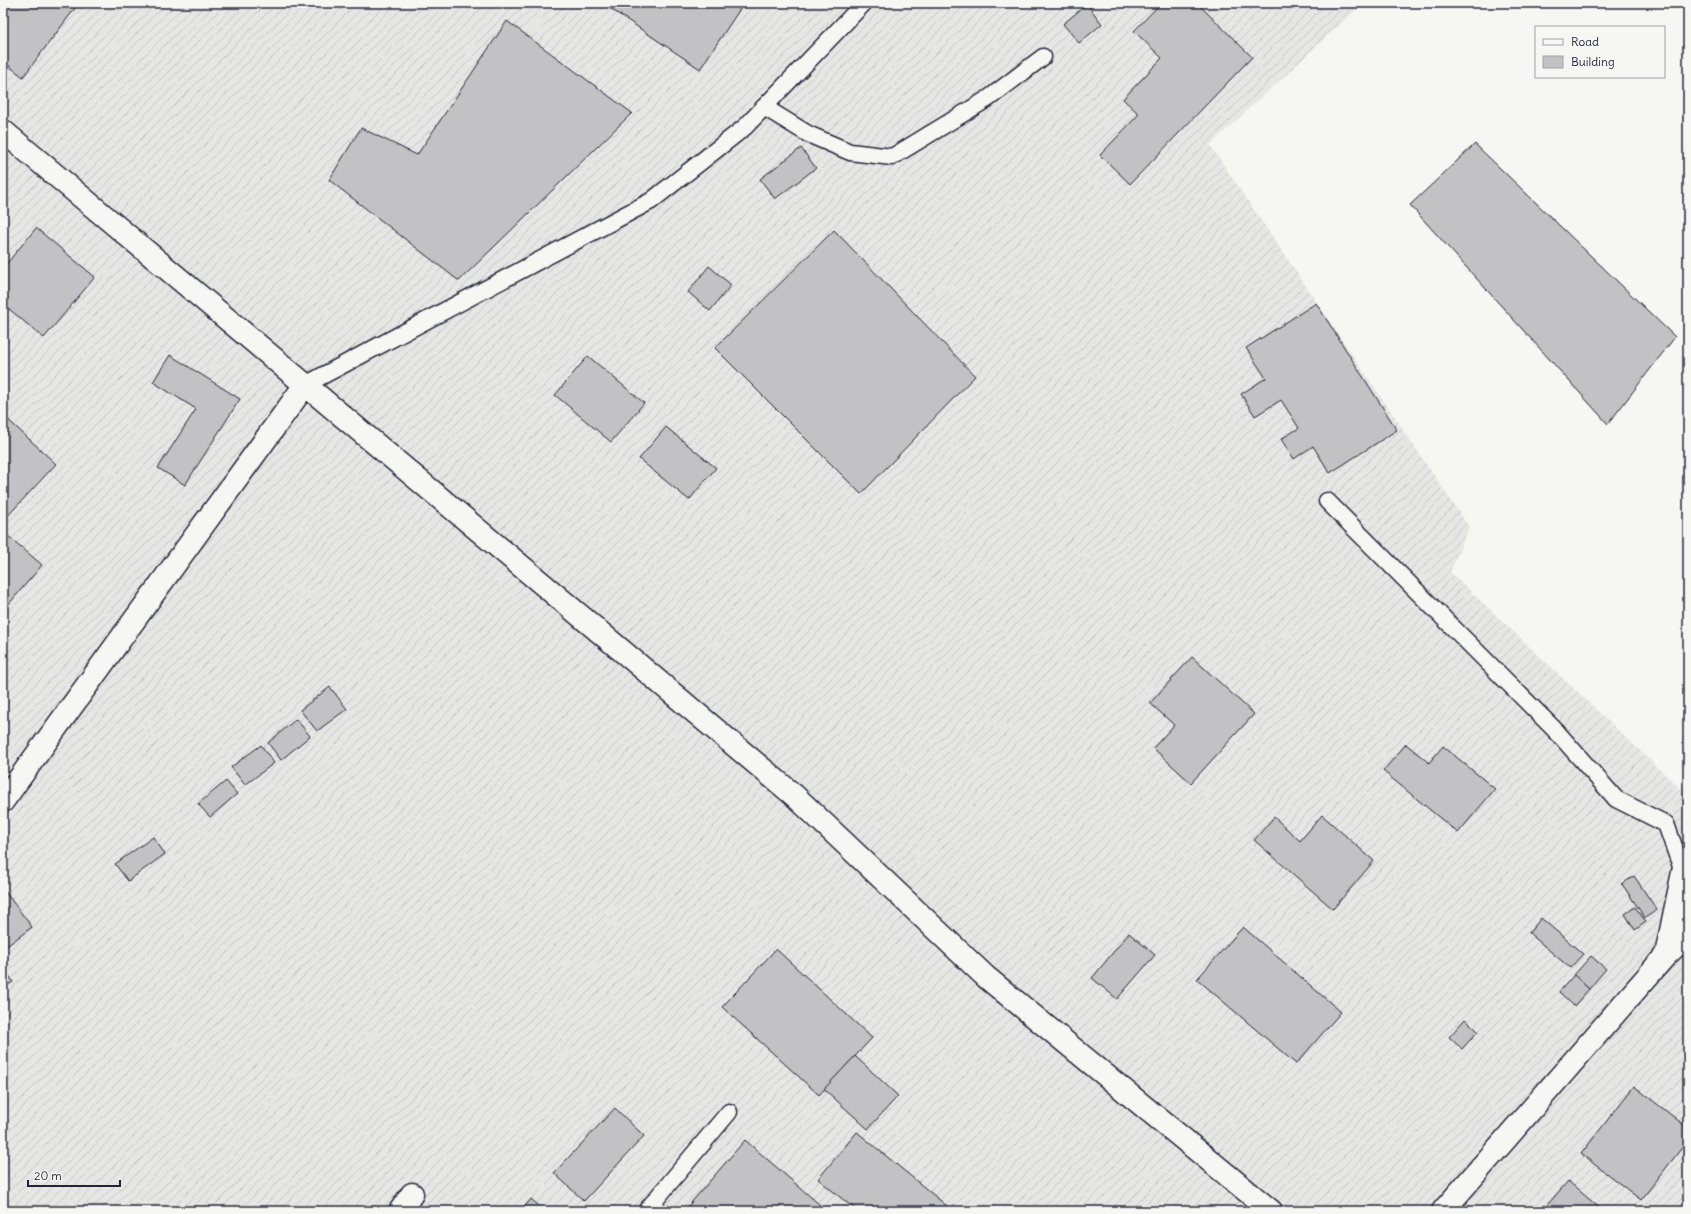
<svg xmlns="http://www.w3.org/2000/svg" width="1691" height="1214" font-family="Delius,sans-serif">
<style>
.industrial{fill:url(#industrial-furrows)}
.building{fill:#c2c2c4;stroke:#22223b}
.lines{fill:none;stroke-linecap:round;stroke-linejoin:round}
.service-casing{stroke:#22223b;stroke-width:19}
.minor-casing{stroke:#22223b;stroke-width:25}
.service{stroke:#f6f6f2;stroke-width:16}
.minor{stroke:#f6f6f2;stroke-width:22}
</style>
<defs>
<pattern id="industrial-furrows" width="10" height="10" patternUnits="userSpaceOnUse"><rect width="10" height="10" fill="#e6e6e4"/><path d="M-1 1l2-2M0 10L10 0M9 11l2-2" fill="none" stroke="#c5c5c4"/></pattern>
</defs>
<rect width="100%" height="100%" fill="#f6f6f2"/>
<filter id="ink" filterUnits="userSpaceOnUse"><feTurbulence type="fractalNoise" baseFrequency=".025" numOctaves="2"/><feDisplacementMap in="SourceGraphic" scale="8" xChannelSelector="R" yChannelSelector="G"/><feConvolveMatrix kernelMatrix="1 2 1 2 8 2 1 2 1" color-interpolation-filters="sRGB"/></filter>
<g filter="url(#ink)">
<polygon class="industrial" points="3,3 1363,3 1210,145 1469,527 1450,572 1688,796 1688,1211 3,1211"/>
<g class="building">
<polygon points="3,3 79,3 23,77 3,61"/>
<polygon points="602,3 744,3 700,69"/>
<polygon points="1161,3 1197,3 1252,57 1130,184 1100,155 1139,114 1123,99 1162,58 1134,31"/>
<polygon points="1087,4 1102,24 1079,43 1063,24"/>
<polygon points="507,21 632,113 459,281 329,180 361,128 417,155"/>
<polygon points="1475,144 1675,337 1608,424 1410,205"/>
<polygon points="801,148 816,168 775,199 760,179"/>
<polygon points="36,228 95,277 44,338 3,304 3,268"/>
<polygon points="834,230 975,376 861,494 715,348"/>
<polygon points="709,266 731,285 710,311 688,292"/>
<polygon points="1316,303 1397,430 1330,473 1313,446 1294,459 1281,439 1299,428 1281,400 1255,416 1241,394 1266,378 1246,348"/>
<polygon points="170,355 240,399 185,485 158,468 196,409 153,382"/>
<polygon points="588,356 644,403 611,442 555,395"/>
<polygon points="3,415 56,464 3,521"/>
<polygon points="666,427 716,468 689,500 639,459"/>
<polygon points="7,535 42,565 3,611 3,541"/>
<polygon points="1192,657 1254,714 1191,783 1153,748 1174,725 1150,703"/>
<polygon points="330,687 347,709 317,731 300,710"/>
<polygon points="296,719 310,736 281,760 268,743"/>
<polygon points="1406,744 1429,763 1443,746 1495,789 1458,833 1383,771"/>
<polygon points="261,745 274,763 245,785 231,767"/>
<polygon points="226,781 237,794 210,817 198,804"/>
<polygon points="1322,815 1374,861 1333,909 1254,840 1274,817 1300,841"/>
<polygon points="153,837 165,854 128,881 115,864"/>
<polygon points="1634,876 1657,910 1645,918 1622,884"/>
<polygon points="3,889 32,927 3,949"/>
<polygon points="1635,907 1646,922 1635,930 1625,914"/>
<polygon points="1541,918 1583,954 1570,968 1529,933"/>
<polygon points="1243,927 1341,1012 1296,1064 1197,979"/>
<polygon points="1129,933 1155,955 1117,999 1092,978"/>
<polygon points="776,949 872,1038 819,1095 722,1007"/>
<polygon points="1591,956 1606,969 1589,989 1574,975"/>
<polygon points="5,969 13,982 3,988 3,970"/>
<polygon points="1574,975 1589,989 1574,1006 1559,992"/>
<polygon points="1465,1019 1478,1031 1462,1049 1449,1037"/>
<polygon points="855,1056 898,1096 868,1129 824,1089"/>
<polygon points="1634,1086 1688,1128 1688,1140 1641,1200 1581,1154"/>
<polygon points="615,1108 644,1136 584,1201 554,1173"/>
<polygon points="857,1132 953,1211 857,1211 818,1179"/>
<polygon points="745,1140 827,1211 684,1211"/>
<polygon points="1568,1181 1603,1211 1542,1211"/>
<polygon points="531,1199 545,1211 521,1211"/>
</g>
<g class="lines">
<g class="service-casing">
<g id="service">
<polyline points="764,107 808,134 850,152 892,157 989,98 1043,57"/>
<polyline points="305,385 651,201 745,127 864,3"/>
<polyline points="1327,501 1557,732 1616,799 1666,824 1683,872"/>
<polyline points="646,1211 729,1112"/>
</g>
</g>
<g class="minor-casing">
<g id="minor">
<polyline points="3,131 796,797 986,977 1271,1211"/>
<polyline points="3,801 305,385"/>
<polyline points="1666,955 1683,872 1688,865"/>
<polyline points="400,1211 412,1194"/>
<polyline points="1443,1211 1666,955 1688,935"/>
</g>
</g>
<use href="#service" class="service"/>
<use href="#minor" class="minor"/>
</g>
</g>
<rect width="1691" height="1214" fill="none" stroke="#f6f6f2" stroke-width="16"/>
<rect x="8" y="8" width="1675" height="1198" fill="none" stroke="#22223b" stroke-width="1.5" filter="url(#ink)"/>
<rect x="1535" y="26" width="130" height="52" fill="#f6f6f2" stroke="#a1a1a9"/>
<rect x="1543" y="39" width="20" height="6" fill="#f6f6f2" stroke="#a1a1a9"/>
<text x="1571" y="46" font-size="12" fill="#22223b">Road</text>
<rect x="1543" y="56" width="20" height="12" fill="#c2c2c4" stroke="#a1a1a9"/>
<text x="1571" y="66" font-size="12" fill="#22223b">Building</text>
<path d="M28 1180v6h92v-6" fill="none" stroke="#22223b" stroke-width="2"/>
<text x="34" y="1180" font-size="12" fill="#22223b" stroke="#f6f6f2" stroke-width="3" paint-order="stroke">20 m</text>
</svg>
